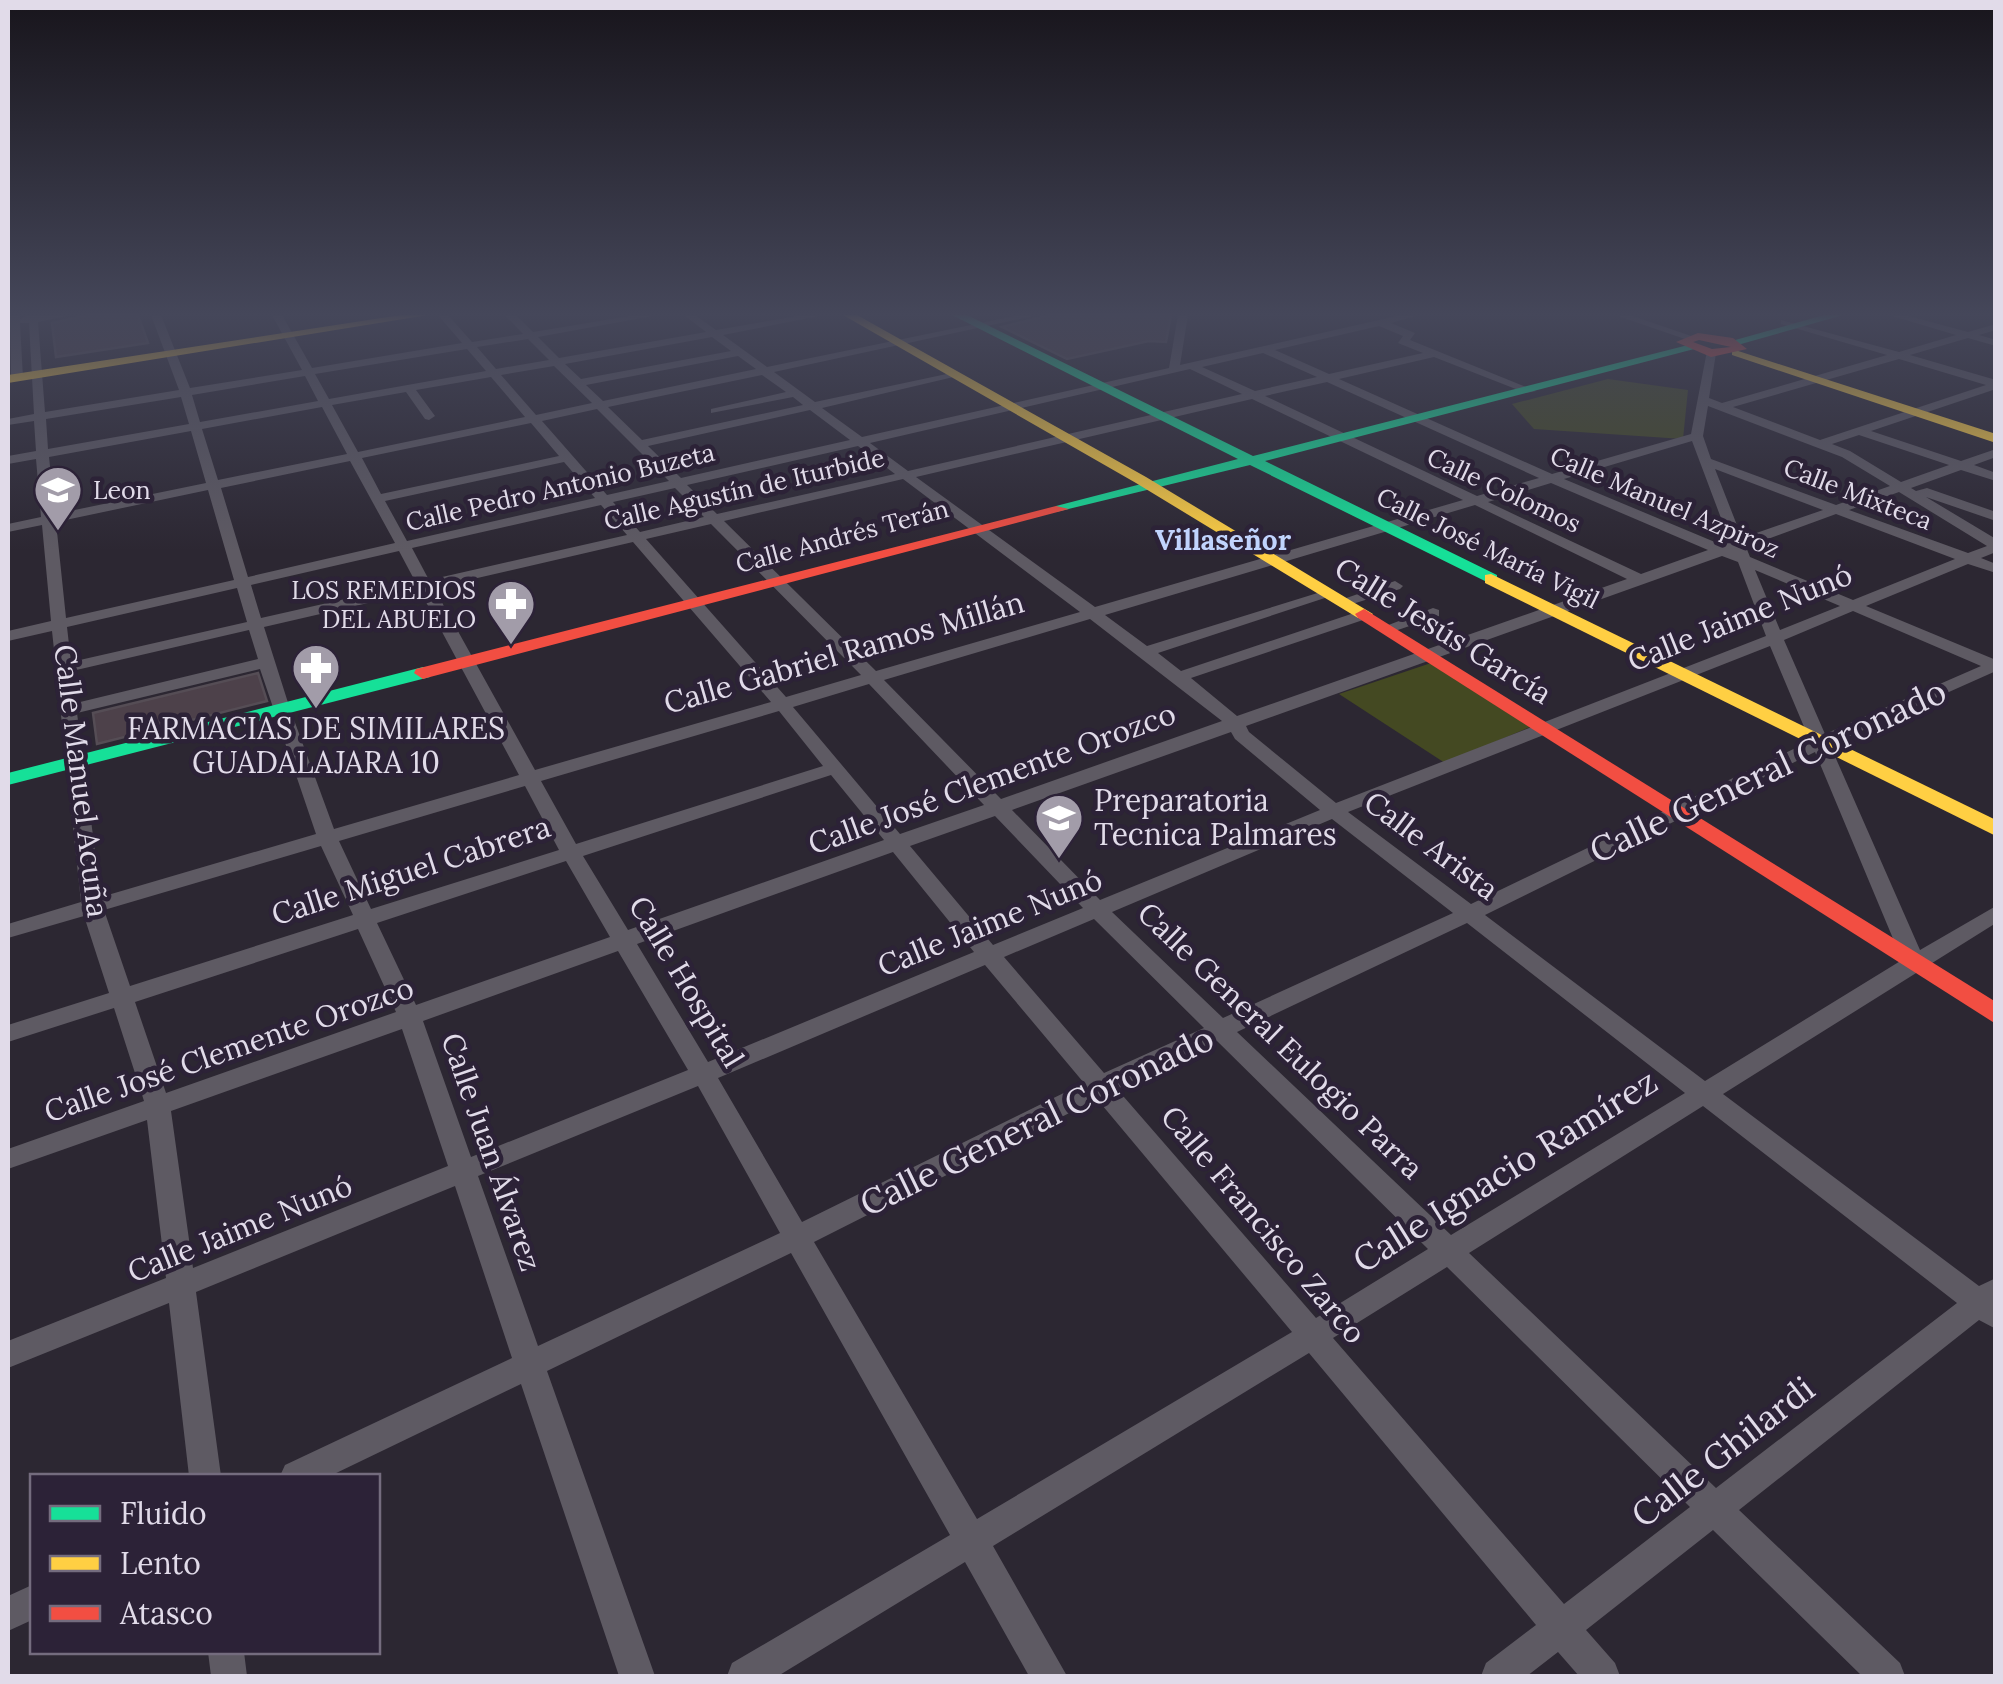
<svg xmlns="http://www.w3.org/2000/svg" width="2003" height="1684" font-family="Lora,serif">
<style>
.green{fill:#444922}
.building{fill:#4d414a;stroke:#554d55;stroke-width:2.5}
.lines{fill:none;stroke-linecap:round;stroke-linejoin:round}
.street{fill:#5e5a63;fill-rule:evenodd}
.fast{fill:#16e098;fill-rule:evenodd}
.slow{fill:#ffcf43;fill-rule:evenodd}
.jam{fill:#f24e42;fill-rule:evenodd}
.labels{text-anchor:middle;stroke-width:9;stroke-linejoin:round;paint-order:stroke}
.far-street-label{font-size:25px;fill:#e1dbe9;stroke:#2c2237}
.far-poi-label{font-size:25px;fill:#e1dbe9;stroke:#2c2237;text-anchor:start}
.far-neighbourhood-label{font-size:28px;font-weight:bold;fill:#c1d4fd;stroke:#2c2237}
.street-label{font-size:30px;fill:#e1dbe9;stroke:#2c2237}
.poi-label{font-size:30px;fill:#e1dbe9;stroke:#2c2237}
.near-street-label{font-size:35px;fill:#e1dbe9;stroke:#2c2237}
</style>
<rect width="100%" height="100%" fill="#2c2732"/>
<g class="green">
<polygon points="1608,379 1688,390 1683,439 1534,429 1512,404"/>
<polygon points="1431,663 1530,727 1445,763 1339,694"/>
</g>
<g class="building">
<polygon points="88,315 138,315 148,343 56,357 52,323"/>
<polygon points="1050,315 1171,315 1166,342 1149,341 1067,359 1002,327"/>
<polygon points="258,673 267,701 97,744 93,713"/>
</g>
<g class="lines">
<g class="street">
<path d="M10 315H20V319L28 315H71L38 322 45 412 179 390 151 315H161L190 388 302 370 272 315H282L312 368 462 343 438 315H448L472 342 523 334 505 315H516L533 332 636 315H658L538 337 559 358 706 332 684 315H695L716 330 803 315H824L723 335 767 367 1019 315H1038L774 372 815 402 956 372 962 375 822 408 862 437 1169 368 1178 315H1188L1180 365 1401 315H1419L1391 323 1415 333 1410 340 1536 391 1526 393 1434 357 1339 379 1552 474 1691 434 1707 351 1716 353 1709 398 1722 403 1887 355 1781 324V320L1899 352 1956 335 1889 315H1905L1968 332 1996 324V330L1979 335 1996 340V346L1968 338 1910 355 1996 380V389L1871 431 1961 461 1996 449V457L1974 465 1996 473V481L1961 470 1911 488 1916 491 1927 488 1996 512V521L1926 497 1996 539V552L1981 558 1996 564V573L1968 564 1866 606 1996 660V671L1830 745 1920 950 1996 906V923L1723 1094 1979 1286 1996 1278V1329L1979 1320 1739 1510 1900 1663 1905 1676H1862L1713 1530 1586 1630 1615 1663 1620 1676H1579L1558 1652 1527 1676H1481L1486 1663 1536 1625 1309 1353 993 1546 1067 1676H1029L965 1562 778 1676H727L732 1663 950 1535 791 1253 547 1371 655 1676H619L521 1384 330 1476H280L285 1465 512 1358 455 1186 196 1292 221 1476H189L169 1303 8 1368V1341L166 1278 147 1120 8 1169V1149L144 1101 114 1008 8 1042V1025L109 993 84 916 8 938V924L81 902 52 631 8 641V631L51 621 42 525 8 532V524L41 517 36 459 8 464V456L36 451 34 421 8 425V419L34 414 29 323H20L23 378 17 381 11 378ZM1379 326 1403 336 1398 343 1423 353 1329 374 1275 350ZM712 337 731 351 581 379 565 364ZM528 339 549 360 496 369 477 347ZM467 349 486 371 329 399 315 374ZM1263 353 1317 377 1255 391 1202 367ZM738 356 756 369 603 401 586 385ZM1899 359 1986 385 1820 440 1733 407ZM554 366 592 403 536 415 501 375ZM1190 369 1242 394 908 471 870 443ZM762 375 786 392 711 409V413L793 397 803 405 642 440 608 407ZM305 376 318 401 200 422 192 395ZM491 377 525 417 358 452 332 405 406 392 425 419 429 420 435 416 416 390ZM1327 382 1539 478 1477 496 1265 396ZM181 397 189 424 48 449 46 419ZM1252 399 1463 500 1095 607 916 477ZM1708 406 1842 457 1890 486 1836 505 1711 459 1703 436ZM322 407 347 454 218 480 202 429ZM597 409 669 481 607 495 542 421ZM810 410 850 440 681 478 648 446ZM531 423 559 456 381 494 362 458ZM191 431 206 483 55 514 49 457ZM1859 435 1949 465 1901 482 1850 451 1832 444ZM1692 441 1730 542 1722 545 1564 479ZM858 446 895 474 717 514 687 485ZM350 461 395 543 248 577 221 488ZM564 462 595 498 407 541 385 501ZM1715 469 1823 510 1742 538ZM903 479 1080 612 876 671 724 521ZM1551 483 1708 550 1641 574 1488 502ZM675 488 704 517 640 532 613 502ZM208 490 234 580 66 618 56 522ZM1899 492 1987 546 1968 553 1849 510ZM601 505 627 535 429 580 412 548ZM1475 505 1627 579 1237 716 1191 678 1369 618V612H1357L1181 671 1158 653 1337 594 1334 591H1324L1147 646 1105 615ZM1836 514 1955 559 1853 600 1750 557 1746 547ZM711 524 861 675 786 697 646 539ZM633 542 771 702 535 770 434 588ZM399 551 416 583 261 618 251 585ZM1722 556 1738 562 1766 636 1336 803 1249 732 1246 726ZM1755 570 1840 606 1780 630ZM237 588 247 622 71 662 67 627ZM420 591 519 775 334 829 290 709 264 627ZM1853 611 1981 666 1825 734 1784 640ZM1090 619 1222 721 1001 799 884 680ZM249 630 258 659 76 703 72 671ZM1770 646 1810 741 1471 904 1348 812ZM260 669 316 834 101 897 77 713ZM869 684 984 805 900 834 793 707ZM779 711 823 766 576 844 541 781ZM1231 732 1235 739 1320 810 1100 900 1012 810ZM1815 752 1902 960 1705 1081 1485 915ZM831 775 884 840 628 930 583 856ZM525 786 559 850 371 909 339 841ZM995 816 1083 908 993 945 910 846ZM1332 819 1453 913 1223 1018 1112 912ZM321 846 353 915 130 986 104 910ZM893 852 974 952 708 1062 637 944ZM566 861 610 937 416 1005 377 923ZM1094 919 1204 1028 1104 1073 1004 957ZM1467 923 1685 1093 1451 1235 1237 1032ZM358 929 396 1012 166 1093 135 1002ZM618 951 688 1070 471 1157 423 1021ZM985 965 1084 1083 802 1222 718 1078ZM402 1029 448 1166 193 1268 171 1111ZM1217 1041 1428 1249 1316 1318 1117 1089ZM698 1086 780 1233 538 1346 478 1176ZM1097 1099 1292 1332 977 1519 814 1242ZM1703 1106 1957 1303 1716 1488 1469 1253ZM1447 1267 1690 1507 1564 1604 1333 1338Z"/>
<polygon points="1615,315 1630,315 1694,337 1685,339"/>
<polygon points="1395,581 1403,586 1400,589 1343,607 1335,602"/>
<polygon points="1433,608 1439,610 1439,616 1386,634 1378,629"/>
<polygon points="32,1585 32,1620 8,1631 8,1596"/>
<polygon points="208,1652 244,1652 247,1676 211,1676"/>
</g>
<g class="fast">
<polygon points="952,315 967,315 1253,456 1692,344 1698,348 1265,461 1497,575 1497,583 1491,584 1250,465 1056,512 1056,506 1238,459"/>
<polygon points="1824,315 1843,315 1734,346 1728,342"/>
<polygon points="423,667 432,673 430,677 8,785 8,773"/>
</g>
<g class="slow">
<polygon points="401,315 428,315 8,383 8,375"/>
<polygon points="843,315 857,315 1146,477 1373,614 1370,618 1358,618 1136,483"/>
<polygon points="1732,349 1996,434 1996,443 1732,355"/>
<polygon points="1491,574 1996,820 1996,836 1485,583 1485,575"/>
</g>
<g class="jam">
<path d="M1698 333 1733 338 1747 349 1711 357 1676 342ZM1699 340 1731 347 1712 349 1693 342Z"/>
<polygon points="1056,506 1069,509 430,677 423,679 414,673 416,669"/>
<polygon points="1364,609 1996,1002 1996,1024 1358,618 1355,614"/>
</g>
</g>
<linearGradient id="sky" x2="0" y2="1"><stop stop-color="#18151c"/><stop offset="0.57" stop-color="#45475a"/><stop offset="1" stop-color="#45475a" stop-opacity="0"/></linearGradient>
<rect width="2003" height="551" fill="url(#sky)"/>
<defs>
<g id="school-pin" transform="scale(2.5)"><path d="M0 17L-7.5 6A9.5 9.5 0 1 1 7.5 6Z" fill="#a29ca9" stroke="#2c2237"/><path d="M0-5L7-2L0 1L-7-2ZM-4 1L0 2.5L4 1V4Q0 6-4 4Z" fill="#fff"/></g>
<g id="pharmacy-pin" transform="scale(2.5)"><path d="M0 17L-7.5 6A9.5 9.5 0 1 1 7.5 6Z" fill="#a29ca9" stroke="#2c2237"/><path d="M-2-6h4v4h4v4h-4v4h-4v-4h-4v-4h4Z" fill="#fff"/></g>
<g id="university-pin" transform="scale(2.5)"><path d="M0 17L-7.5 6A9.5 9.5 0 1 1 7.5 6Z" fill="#a29ca9" stroke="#2c2237"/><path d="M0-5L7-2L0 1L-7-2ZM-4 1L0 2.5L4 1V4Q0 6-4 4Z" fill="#fff"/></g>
</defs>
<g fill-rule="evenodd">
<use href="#school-pin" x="58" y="490"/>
<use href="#pharmacy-pin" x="511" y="604"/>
<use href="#pharmacy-pin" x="316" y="668"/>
<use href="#university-pin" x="1059" y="818"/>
</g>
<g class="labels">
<g class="far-street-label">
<text transform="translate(560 487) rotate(-13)" y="9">Calle Pedro Antonio Buzeta</text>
<text transform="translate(744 489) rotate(-13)" y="9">Calle Agustín de Iturbide</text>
<text transform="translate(1504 490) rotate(25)" y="9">Calle Colomos</text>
<text transform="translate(1858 494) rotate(21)" y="9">Calle Mixteca</text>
<text transform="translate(1665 502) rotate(23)" y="9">Calle Manuel Azpiroz</text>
<text transform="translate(842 536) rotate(-15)" y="9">Calle Andrés Terán</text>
<text transform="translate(1488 548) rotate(26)" y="9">Calle José María Vigil</text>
</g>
<g class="far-poi-label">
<text x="93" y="499">Leon</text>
<text x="476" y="599" text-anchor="end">LOS REMEDIOS<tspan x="476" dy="29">DEL ABUELO</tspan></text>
</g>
<g class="far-neighbourhood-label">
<text x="1223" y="550">Villaseñor</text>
</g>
<g class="street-label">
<text transform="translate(1740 618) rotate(-22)" y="10">Calle Jaime Nunó</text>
<text transform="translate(1443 631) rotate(32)" y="10">Calle Jesús García</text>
<text transform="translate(844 653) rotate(-16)" y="10">Calle Gabriel Ramos Millán</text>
<text transform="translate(992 779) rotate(-20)" y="10">Calle José Clemente Orozco</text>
<text transform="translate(81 781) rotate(83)" y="10">Calle Manuel Acuña</text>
<text transform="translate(1431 846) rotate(37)" y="10">Calle Arista</text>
<text transform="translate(411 871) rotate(-18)" y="10">Calle Miguel Cabrera</text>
<text transform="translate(990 923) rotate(-22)" y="10">Calle Jaime Nunó</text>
<text transform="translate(686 982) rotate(59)" y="10">Calle Hospital</text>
<text transform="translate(1280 1041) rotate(44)" y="10">Calle General Eulogio Parra</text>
<text transform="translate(229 1050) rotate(-19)" y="10">Calle José Clemente Orozco</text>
<text transform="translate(491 1152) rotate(71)" y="10">Calle Juan Álvarez</text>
<text transform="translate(1263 1225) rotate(50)" y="10">Calle Francisco Zarco</text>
<text transform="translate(240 1229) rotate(-22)" y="10">Calle Jaime Nunó</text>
</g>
<g class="poi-label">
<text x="316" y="739">FARMACIAS DE SIMILARES<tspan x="316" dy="34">GUADALAJARA 10</tspan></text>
<text x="1094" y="811" text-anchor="start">Preparatoria<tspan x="1094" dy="34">Tecnica Palmares</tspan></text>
</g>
<g class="near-street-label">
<text transform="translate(1768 771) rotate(-25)" y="12">Calle General Coronado</text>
<text transform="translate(1037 1121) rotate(-26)" y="12">Calle General Coronado</text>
<text transform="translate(1505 1171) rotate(-32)" y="12">Calle Ignacio Ramírez</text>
<text transform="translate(1723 1452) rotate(-38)" y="12">Calle Ghilardi</text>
</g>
</g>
<rect width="2003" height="1684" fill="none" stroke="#e1dbe9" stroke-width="20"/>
<rect x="30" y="1474" width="350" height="180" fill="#2c2237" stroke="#746c7e" stroke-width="2.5"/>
<rect x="50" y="1506" width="50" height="15" fill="#16e098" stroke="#746c7e" stroke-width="2.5"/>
<text x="120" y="1524" font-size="30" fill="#e1dbe9">Fluido</text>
<rect x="50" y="1556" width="50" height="15" fill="#ffcf43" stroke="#746c7e" stroke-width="2.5"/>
<text x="120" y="1574" font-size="30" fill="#e1dbe9">Lento</text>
<rect x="50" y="1606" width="50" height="15" fill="#f24e42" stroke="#746c7e" stroke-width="2.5"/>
<text x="120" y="1624" font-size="30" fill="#e1dbe9">Atasco</text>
</svg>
